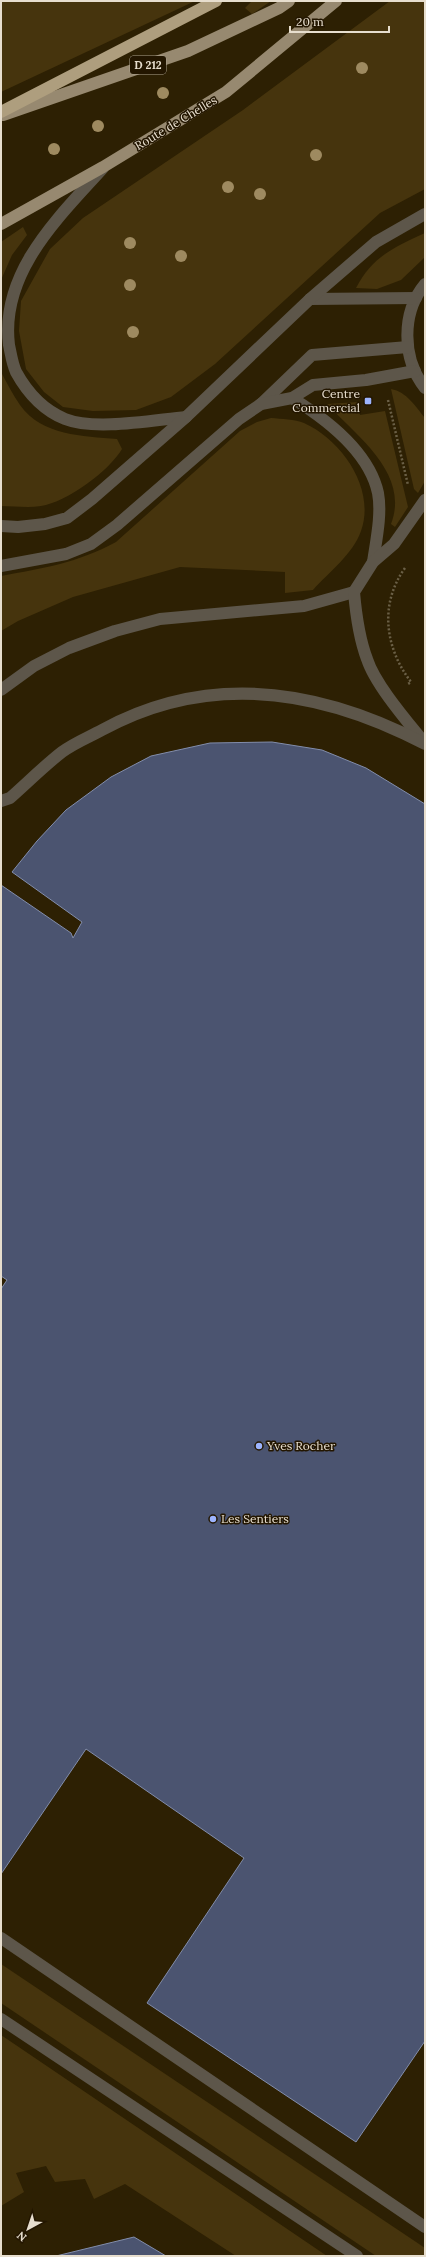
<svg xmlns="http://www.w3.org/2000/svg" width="426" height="2257" font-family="Lora,serif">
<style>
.green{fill:#46340d}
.building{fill:#4b5470;stroke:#828dab}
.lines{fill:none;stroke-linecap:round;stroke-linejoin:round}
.path{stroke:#6a5f46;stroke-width:2.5;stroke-dasharray:2 2;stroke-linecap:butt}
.lane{stroke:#5d564a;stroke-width:12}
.street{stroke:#5d564a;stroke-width:12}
.primary{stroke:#978970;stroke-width:12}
.highway{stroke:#ae9e7e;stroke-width:12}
.tree{fill:#9e8a60}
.poi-dot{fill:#9db4fd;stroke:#231600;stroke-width:1.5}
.labels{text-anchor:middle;stroke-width:3;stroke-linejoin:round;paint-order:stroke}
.shield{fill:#231600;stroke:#aca290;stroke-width:1}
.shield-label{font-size:11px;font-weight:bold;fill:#e7dece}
.street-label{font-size:12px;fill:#e7dece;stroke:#231600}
.poi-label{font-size:12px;fill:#e7dece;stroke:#231600;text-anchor:start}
</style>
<rect width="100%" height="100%" fill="#2d2003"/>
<g class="green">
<polygon points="1,1 195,1 1,92"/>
<polygon points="252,1 271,1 252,14 245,8"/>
<polygon points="390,1 425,1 425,189 380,213 215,364 171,397 136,410 93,411 63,407 44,392 26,369 19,331 21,301 50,249 83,218 243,110"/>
<polygon points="23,227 27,235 12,255 1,280 1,242"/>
<path d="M425 233V257L401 280 377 289 356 288C372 257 394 247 425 233Z"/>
<path d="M1 372C7 383 13 395 20 405 42 436 83 436 117 439L122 449C109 471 67 502 41 506 28 508 14 506 1 506Z"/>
<path d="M391 389C407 392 415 406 425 418V481L418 493 414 489Z"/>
<path d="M358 402 360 415 385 411 408 507 395 527 391 524C410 474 358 437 327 404Z"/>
<path d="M271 418C281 419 295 419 304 423 342 440 376 489 361 531 353 554 329 572 313 590L285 593V572L180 567 73 597 18 621 1 631V576C44 568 77 563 116 542L240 431 257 422Z"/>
<polygon points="1,1964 425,2248 425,2256 376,2256 1,2003"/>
<polygon points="1,2035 327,2256 236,2256 125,2184 94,2199 85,2179 55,2182 46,2166 16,2173 24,2192 1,2206"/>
</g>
<g class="building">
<polygon points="272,742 322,750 366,768 425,804 425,2041 356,2142 147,2003 244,1858 86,1749 1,1874 1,1289 7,1280 1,1276 1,885 71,933 73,938 82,922 12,872 37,841 66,810 111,777 151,756 210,743"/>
<polygon points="134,2237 166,2256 56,2256"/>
</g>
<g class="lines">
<g class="path">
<polyline points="388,400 408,485"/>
<path d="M405 568C379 604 385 648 411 682L408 684"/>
</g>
<g class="lane">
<path d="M425 284C401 313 402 359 425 388"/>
<polyline points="310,299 416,298"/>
<path d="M292 398C326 419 369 451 378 493 382 514 376 541 373 562"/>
<polyline points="261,404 312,355 408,347"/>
<polyline points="1,566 66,554 91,544 117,525 239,419 261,404 292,398 313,385 366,380 415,371"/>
<polyline points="1,690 34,666 69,648 115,631 160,619 304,606 354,592"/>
<path d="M423 741C406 720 375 684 367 659 359 638 356 615 354 592L373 562 394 544 425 500"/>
<path d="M1 801 10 798C27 783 44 766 62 752 74 743 89 737 102 730 210 671 320 689 425 744"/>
<polyline points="1,1938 425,2227"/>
</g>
<g class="street">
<path d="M103 168C59 217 0 272 9 345 11 354 12 363 16 372 27 392 43 410 65 419 95 431 153 420 186 417"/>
<polyline points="1,526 18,527 45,524 67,518 92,499 186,417 310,299 376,242 425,214"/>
<polyline points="1,2019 357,2256"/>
</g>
<g class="primary">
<polyline points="3,115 188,51 279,8 289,1"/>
<polyline points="1,224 103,167 226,92 336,1"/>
</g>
<polyline class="highway" points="1,112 216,1"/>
</g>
<g class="tree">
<circle cx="362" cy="68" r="6"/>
<circle cx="163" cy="93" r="6"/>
<circle cx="98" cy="126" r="6"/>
<circle cx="54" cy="149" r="6"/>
<circle cx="316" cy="155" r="6"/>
<circle cx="228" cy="187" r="6"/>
<circle cx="260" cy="194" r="6"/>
<circle cx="130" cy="243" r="6"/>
<circle cx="181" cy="256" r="6"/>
<circle cx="130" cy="285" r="6"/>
<circle cx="133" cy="332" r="6"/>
</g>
<g class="poi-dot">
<rect x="364" y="397" width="8" height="8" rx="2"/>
<circle cx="259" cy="1446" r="4"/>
<circle cx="213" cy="1519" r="4"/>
</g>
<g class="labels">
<rect class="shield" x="130" y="56" width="36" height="18" rx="3"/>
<g class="shield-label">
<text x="148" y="69">D 212</text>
</g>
<g class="street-label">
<text transform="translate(176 123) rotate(-31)" y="4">Route de Chelles</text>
</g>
<g class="poi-label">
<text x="360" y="398" text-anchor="end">Centre<tspan x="360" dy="14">Commercial</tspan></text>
<text x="267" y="1450">Yves Rocher</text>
<text x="221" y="1523">Les Sentiers</text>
</g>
</g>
<rect width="426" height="2257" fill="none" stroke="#e7dece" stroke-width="4"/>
<g transform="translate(28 2229) rotate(220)" stroke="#231600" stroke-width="3" paint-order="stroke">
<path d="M0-3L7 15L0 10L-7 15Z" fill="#e7dece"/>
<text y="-6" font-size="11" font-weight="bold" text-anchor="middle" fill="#e7dece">N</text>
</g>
<path d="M290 26v6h99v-6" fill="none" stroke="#e7dece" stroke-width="2"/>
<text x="296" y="26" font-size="12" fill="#e7dece" stroke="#231600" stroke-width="3" paint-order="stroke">20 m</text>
</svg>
